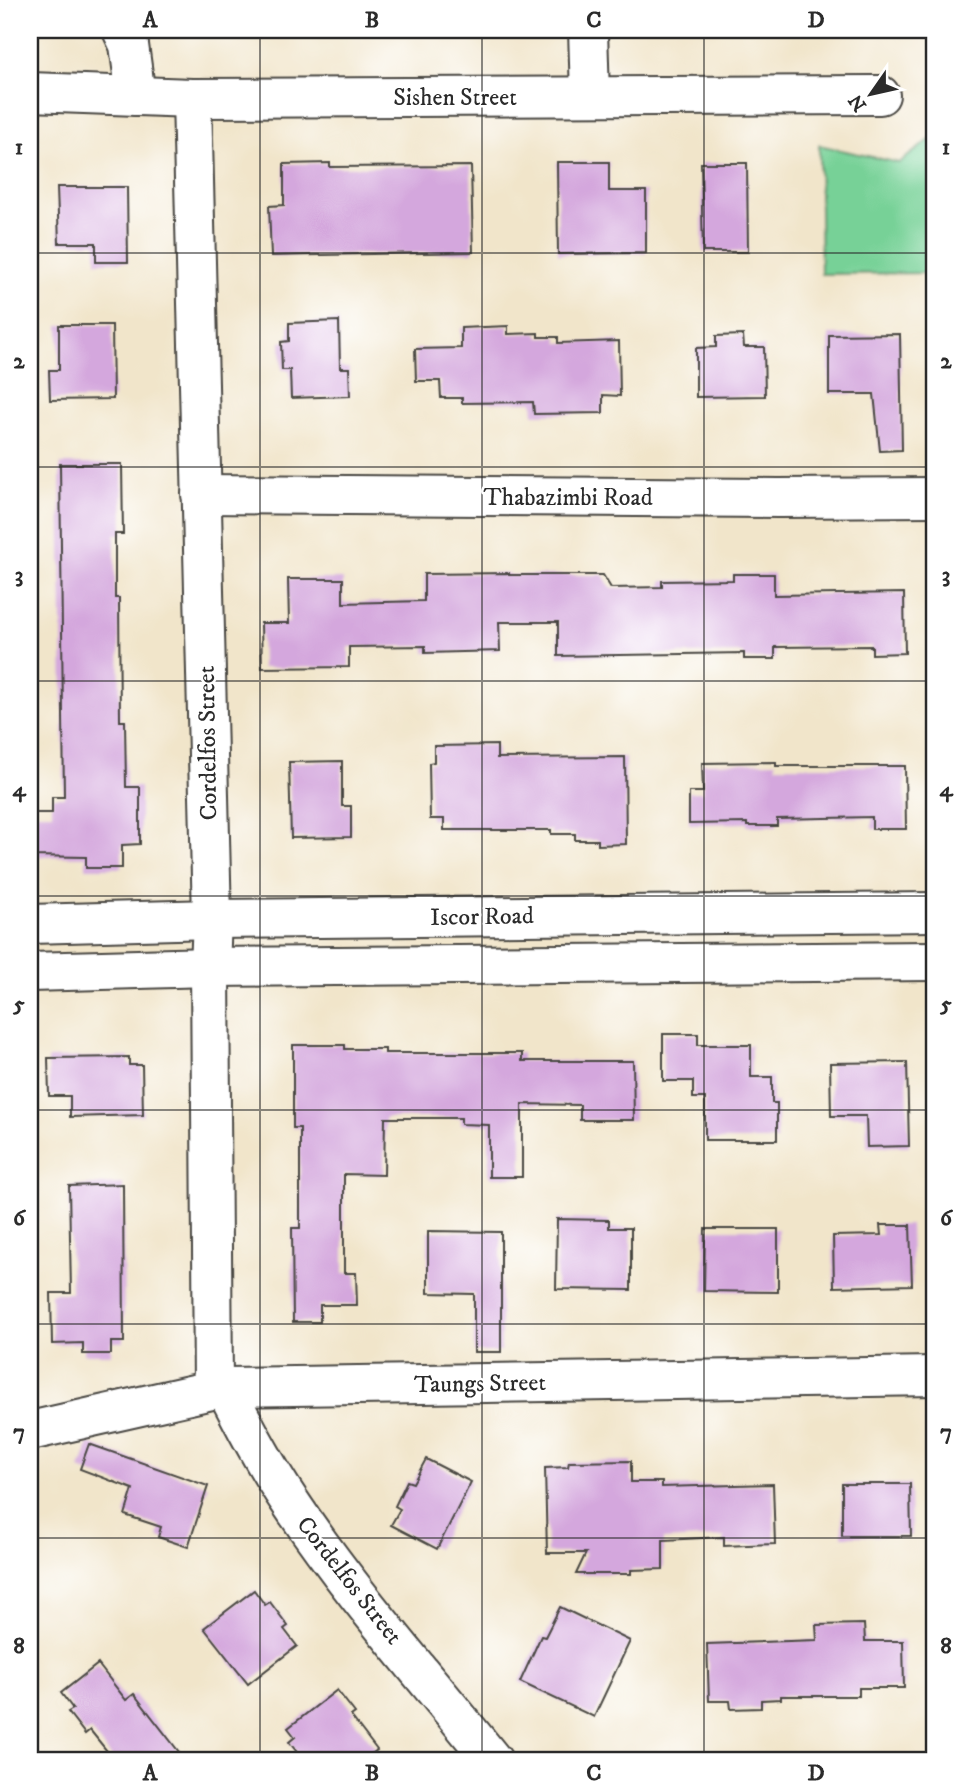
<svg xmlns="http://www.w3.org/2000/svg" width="965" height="1791" font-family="'IM FELL DW Pica',serif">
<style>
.green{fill:#77d197;stroke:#517e61;stroke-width:2}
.building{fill:#d4a7dd}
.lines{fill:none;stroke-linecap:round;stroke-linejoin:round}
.minor-casing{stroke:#494743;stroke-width:42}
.minor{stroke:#fff;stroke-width:38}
.grid{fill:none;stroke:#2b2b2b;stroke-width:2;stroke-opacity:0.55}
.labels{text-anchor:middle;stroke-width:5;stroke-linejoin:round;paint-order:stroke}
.street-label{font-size:24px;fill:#2b2b2b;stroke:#fff}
.neatline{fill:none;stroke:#2b2b2b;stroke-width:2.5}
.grid-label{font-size:23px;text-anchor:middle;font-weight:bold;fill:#2b2b2b}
</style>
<rect width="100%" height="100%" fill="#fff"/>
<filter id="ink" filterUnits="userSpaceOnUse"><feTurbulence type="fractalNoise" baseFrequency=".0143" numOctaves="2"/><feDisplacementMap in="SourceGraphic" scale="14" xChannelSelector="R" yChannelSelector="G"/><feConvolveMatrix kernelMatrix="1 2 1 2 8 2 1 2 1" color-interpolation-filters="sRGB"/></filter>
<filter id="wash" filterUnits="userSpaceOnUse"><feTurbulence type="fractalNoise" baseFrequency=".00686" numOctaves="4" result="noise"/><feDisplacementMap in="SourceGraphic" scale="28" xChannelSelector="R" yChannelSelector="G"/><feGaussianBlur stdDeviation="1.57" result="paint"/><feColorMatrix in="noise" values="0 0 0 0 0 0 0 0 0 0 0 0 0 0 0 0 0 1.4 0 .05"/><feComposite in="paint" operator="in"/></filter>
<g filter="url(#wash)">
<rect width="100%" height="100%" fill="#f1e5ca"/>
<polygon class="green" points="935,136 935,273 821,274 819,145 899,163"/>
<g id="blocks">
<g class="building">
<polygon points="557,162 609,162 609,191 646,191 646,253 558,254"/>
<polygon points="330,163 330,167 471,166 473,252 271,256 269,206 284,205 284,164"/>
<polygon points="701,163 747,163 748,252 703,252"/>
<polygon points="57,187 127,187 128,262 96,262 96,243 59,243"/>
<polygon points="339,321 340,368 349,368 350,396 291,398 290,370 282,370 281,342 289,341 289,323"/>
<polygon points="59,325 112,325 113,399 50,400 49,370 59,370"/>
<polygon points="508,326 508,334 538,333 538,337 558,337 558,343 619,341 620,396 603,395 603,413 534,414 533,402 462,403 462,398 441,398 440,381 416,381 415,349 461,348 461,328"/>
<polygon points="900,334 902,450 880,451 874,394 829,394 829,335"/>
<polygon points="743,335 744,347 764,347 765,396 696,397 696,348 716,347 716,336"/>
<polygon points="60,464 122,464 123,534 115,534 115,598 119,598 120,721 125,721 126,787 140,787 140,844 122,845 122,868 86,868 86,857 30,856 30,813 52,813 52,797 64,797"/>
<polygon points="509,573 509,575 603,575 611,588 662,587 662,581 733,580 733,574 774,574 774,595 904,593 905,653 872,654 872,646 775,647 775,659 744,659 744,653 558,656 558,622 499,622 500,651 425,653 425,646 349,647 349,667 262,668 261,623 289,623 288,579 343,579 343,603 424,601 424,574"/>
<polygon points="497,745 497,758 625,757 626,844 598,845 598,840 575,840 575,834 551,834 551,830 444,830 444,819 430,819 429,763 434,762 434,746"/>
<polygon points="342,761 342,806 351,806 351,837 291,838 289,762"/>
<polygon points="776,762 776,766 905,766 906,829 872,829 872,817 777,819 777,826 747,826 747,823 689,824 689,792 703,792 702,763"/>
<polygon points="663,1034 698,1034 698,1045 751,1045 751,1077 772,1077 772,1103 777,1103 777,1140 705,1140 705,1098 693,1098 693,1081 663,1081"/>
<polygon points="293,1045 345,1045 345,1049 385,1049 385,1053 522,1053 522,1061 633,1061 634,1120 580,1120 580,1105 522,1104 522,1177 489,1177 489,1125 461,1124 461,1118 385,1118 384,1175 344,1174 344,1273 356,1273 357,1305 320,1305 320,1322 293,1322 292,1228 300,1228 300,1128 293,1128"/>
<polygon points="129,1057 129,1065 142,1065 143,1115 70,1117 70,1096 49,1096 48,1058"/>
<polygon points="907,1062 909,1146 867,1147 866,1116 831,1116 830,1063"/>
<polygon points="123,1184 124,1342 111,1342 111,1354 83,1354 83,1343 52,1344 51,1293 71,1293 69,1186"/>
<polygon points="557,1219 609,1220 609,1228 631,1228 631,1290 556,1289"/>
<polygon points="880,1225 910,1225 912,1285 834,1287 833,1236 881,1235"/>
<polygon points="705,1229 778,1229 778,1292 704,1291"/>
<polygon points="428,1231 501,1232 501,1352 474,1352 474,1294 428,1293"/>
<polygon points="89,1444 208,1486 188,1547 158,1537 161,1527 125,1515 133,1489 80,1469"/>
<polygon points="426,1459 471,1482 437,1549 391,1525 400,1509 395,1506 407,1481 413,1483"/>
<polygon points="631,1461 631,1482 662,1482 662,1487 773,1484 775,1544 724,1546 724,1537 663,1540 663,1569 631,1570 631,1574 576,1574 586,1553 547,1553 545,1468 568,1467 569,1462"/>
<polygon points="842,1484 910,1484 911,1536 842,1536"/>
<polygon points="254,1590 265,1605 270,1602 288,1626 284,1629 297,1646 248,1684 204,1628"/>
<polygon points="560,1607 630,1641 594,1717 520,1682 541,1636 545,1637"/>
<polygon points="864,1624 865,1641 903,1641 904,1688 859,1688 859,1696 781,1696 781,1699 761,1700 761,1708 731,1709 730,1701 709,1701 707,1644 817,1640 816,1625"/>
<polygon points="98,1664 126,1700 134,1694 186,1761 115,1761 90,1730 85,1734 68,1712 73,1709 61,1693"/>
<polygon points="337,1690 355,1713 351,1716 377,1750 362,1761 304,1761 289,1742 295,1737 288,1728"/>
</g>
</g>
</g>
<g filter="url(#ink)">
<use href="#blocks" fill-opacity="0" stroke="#494743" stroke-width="2"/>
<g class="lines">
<g class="minor-casing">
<g id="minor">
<polyline points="122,30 129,45 136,96"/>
<polyline points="588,30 590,96"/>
<polyline points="30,92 192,98 880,95"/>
<polyline points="192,98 212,919 210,967 213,1388"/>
<polyline points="201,494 779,498 935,497"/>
<polyline points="30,924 212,919 935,912"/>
<polyline points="30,972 210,967 935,961"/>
<path d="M225 1387C244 1425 264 1463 288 1499 349 1591 424 1675 493 1761"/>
<polyline points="30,1431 225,1387 935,1376"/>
</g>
</g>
<use href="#minor" class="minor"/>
</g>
</g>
<path class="grid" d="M260 30V1761M482 30V1761M704 30V1761M30 253H935M30 467H935M30 681H935M30 896H935M30 1110H935M30 1324H935M30 1538H935"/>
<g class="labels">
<g class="street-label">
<text x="455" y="105">Sishen Street</text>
<text x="568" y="505">Thabazimbi Road</text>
<text transform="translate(207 743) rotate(-91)" y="8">Cordelfos Street</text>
<text transform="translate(482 916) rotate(-1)" y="8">Iscor Road</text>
<text transform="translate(480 1383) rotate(-1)" y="8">Taungs Street</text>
<text transform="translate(350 1580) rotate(52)" y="8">Cordelfos Street</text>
</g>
</g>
<rect width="965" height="1791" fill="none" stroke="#fff" stroke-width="77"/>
<g transform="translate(871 94) rotate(236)" stroke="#ffffff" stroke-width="5" paint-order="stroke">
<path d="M0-5L12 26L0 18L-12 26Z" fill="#2b2b2b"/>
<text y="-10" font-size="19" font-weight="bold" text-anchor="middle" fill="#2b2b2b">N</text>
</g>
<rect x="38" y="38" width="888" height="1714" class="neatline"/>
<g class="grid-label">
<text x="150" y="27">A</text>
<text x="372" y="27">B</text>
<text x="594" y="27">C</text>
<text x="816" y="27">D</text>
<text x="19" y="154">1</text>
<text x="946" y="154">1</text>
<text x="19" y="368">2</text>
<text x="946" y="368">2</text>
<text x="19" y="582">3</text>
<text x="946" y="582">3</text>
<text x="19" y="796">4</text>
<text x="946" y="796">4</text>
<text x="19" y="1011">5</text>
<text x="946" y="1011">5</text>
<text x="19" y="1225">6</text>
<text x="946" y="1225">6</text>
<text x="19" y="1439">7</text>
<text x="946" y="1439">7</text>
<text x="19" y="1653">8</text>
<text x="946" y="1653">8</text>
<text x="150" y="1780">A</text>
<text x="372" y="1780">B</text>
<text x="594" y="1780">C</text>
<text x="816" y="1780">D</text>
</g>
</svg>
